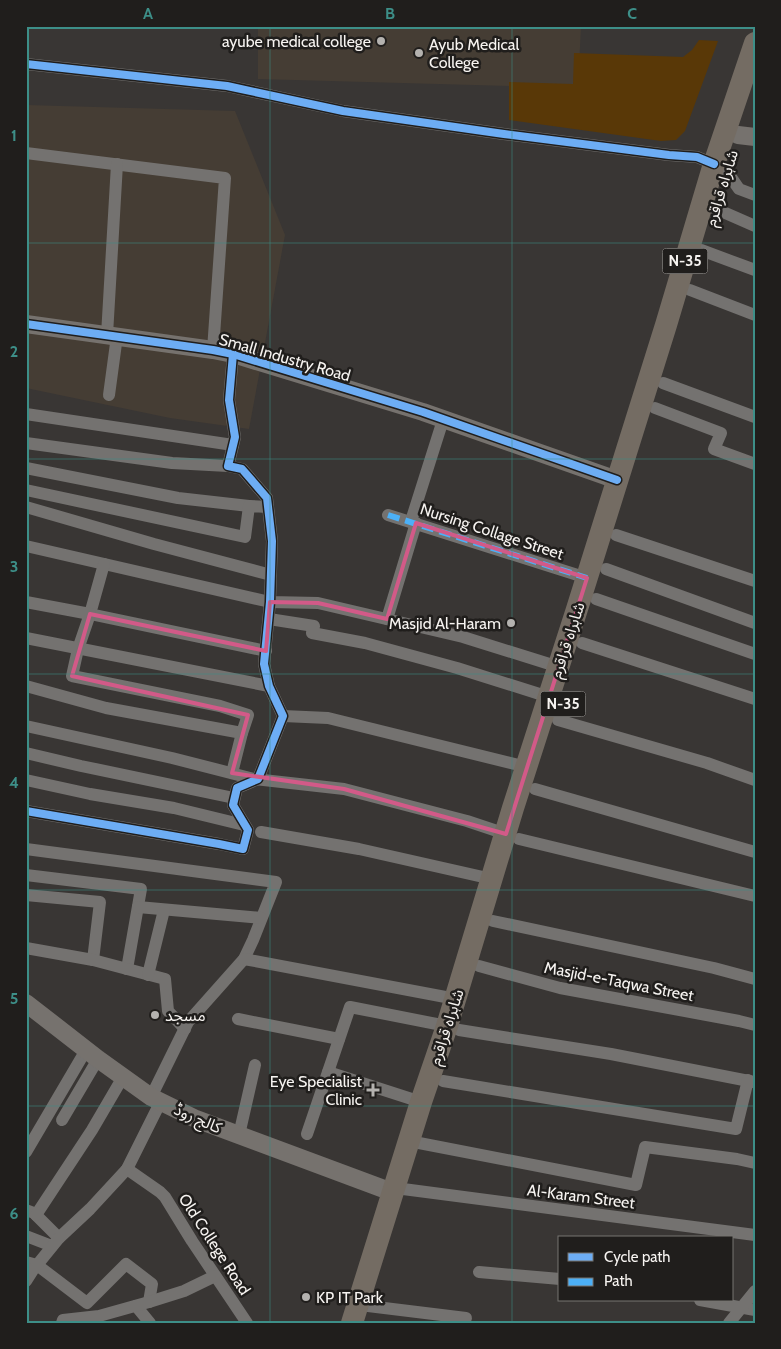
<svg xmlns="http://www.w3.org/2000/svg" width="781" height="1349" font-family="Cabin,'Noto Sans Arabic',sans-serif">
<style>
.built{fill:#453d34}
.green{fill:#593807}
.lines{fill:none;stroke-linecap:round;stroke-linejoin:round}
.street{stroke:#747270;stroke-width:12}
.secondary{stroke:#76726e;stroke-width:18}
.highway{stroke:#746c63;stroke-width:22}
.quiet{stroke:#4cb0f7;stroke-width:6;stroke-dasharray:12 6;stroke-linecap:butt}
.cycleway-casing{stroke:#201e1c;stroke-width:11}
.cycleway{stroke:#6dadf4;stroke-width:8}
.marked{fill:none;stroke:#d25a88;stroke-width:4;stroke-linejoin:round}
.grid{fill:none;stroke:#3d8f88;stroke-width:1;stroke-opacity:0.55}
.poi-dot{fill:#b4b2af;stroke:#201e1c;stroke-width:2}
.labels{text-anchor:middle;stroke-width:5;stroke-linejoin:round;paint-order:stroke}
.shield{fill:#201e1c;stroke:#b6b4b1;stroke-width:1}
.shield-label{font-size:15px;font-weight:bold;fill:#f7f4f1}
.poi-label{font-size:16px;fill:#f7f4f1;stroke:#201e1c;text-anchor:end}
.street-label{font-size:16px;fill:#f7f4f1;stroke:#201e1c}
.neatline{fill:none;stroke:#3d8f88;stroke-width:2}
.grid-label{font-size:16px;text-anchor:middle;font-weight:bold;fill:#3d8f88}
</style>
<rect width="100%" height="100%" fill="#393634"/>
<g class="built">
<polygon points="258,26 581,26 578,88 258,79"/>
<polygon points="26,105 235,111 285,235 249,429 170,418 26,388"/>
</g>
<polygon class="green" points="699,40 718,41 685,131 676,140 661,141 509,120 509,82 573,84 574,53 683,57 692,50"/>
<g class="lines">
<g class="street">
<polyline points="26,64 227,86 343,111 504,134 669,155 697,157 714,164"/>
<polyline points="26,153 225,178 213,350"/>
<polyline points="726,170 739,189 755,195"/>
<polyline points="714,208 755,226"/>
<polyline points="701,250 755,270"/>
<polyline points="690,290 755,315"/>
<polyline points="107,335 117,164"/>
<polyline points="663,383 755,417"/>
<polyline points="109,395 117,336"/>
<polyline points="655,408 721,433 714,449 755,464"/>
<polyline points="26,414 233,445"/>
<polyline points="26,443 172,463 228,466"/>
<polyline points="26,468 178,498 249,506"/>
<polyline points="26,490 245,537 249,506 268,507"/>
<polyline points="26,507 154,544 271,575"/>
<polyline points="388,515 587,578"/>
<polyline points="411,521 443,420"/>
<polyline points="616,535 755,581"/>
<polyline points="26,546 270,602 318,603 463,637 559,667"/>
<polyline points="104,564 90,614 266,651"/>
<polyline points="606,569 755,623"/>
<polyline points="596,599 755,654"/>
<polyline points="26,602 90,614 78,649 72,676 220,706 248,715 242,733 232,773"/>
<polyline points="269,619 314,626 312,633 365,643 457,668 549,697"/>
<polyline points="387,619 416,523"/>
<polyline points="26,638 269,686"/>
<polyline points="582,643 755,699"/>
<polyline points="26,686 106,708 242,733"/>
<polyline points="283,716 328,718 527,767"/>
<polyline points="558,720 707,763 755,780"/>
<polyline points="26,726 172,758 254,779 344,789 467,821 506,834"/>
<polyline points="26,753 81,766 234,798"/>
<polyline points="26,780 90,794 174,808 244,825"/>
<polyline points="535,789 755,852"/>
<polyline points="26,811 219,844 243,849 248,830 233,805 237,788 258,779 283,716 269,686 264,664 270,602 272,541 267,498 242,469 228,466 235,437 229,400 233,354"/>
<polyline points="261,832 359,849 492,879"/>
<polyline points="519,839 755,896"/>
<polyline points="26,849 276,882 253,940 244,959 188,1022 151,1097"/>
<polyline points="26,875 141,889 127,969"/>
<polyline points="26,895 100,902 93,960"/>
<polyline points="138,907 261,918"/>
<polyline points="493,921 714,968 755,979"/>
<polyline points="26,948 93,960 165,979 168,1011 185,1029"/>
<polyline points="244,959 456,999"/>
<polyline points="479,966 560,988 739,1021 755,1025"/>
<polyline points="148,975 164,910"/>
<polyline points="238,1019 339,1039"/>
<polyline points="459,1030 611,1054 754,1082"/>
<polyline points="328,1072 421,1102"/>
<polyline points="443,1081 736,1129 748,1080"/>
<polyline points="62,1120 98,1059"/>
<polyline points="307,1134 350,1007 447,1026"/>
<polyline points="239,1135 255,1065"/>
<polyline points="419,1143 636,1185 645,1147 737,1159 755,1163"/>
<polyline points="26,1152 86,1050"/>
<polyline points="127,1169 160,1192 165,1197 192,1241 247,1323"/>
<polyline points="403,1189 755,1235"/>
<polyline points="26,1210 34,1213 59,1238"/>
<polyline points="36,1215 92,1130 123,1077"/>
<polyline points="26,1236 52,1246"/>
<polyline points="26,1262 37,1265 87,1303 126,1264 152,1284 149,1302"/>
<polyline points="479,1272 560,1279"/>
<polyline points="26,1281 33,1270 59,1238 90,1209 127,1169 161,1101"/>
<polyline points="700,1300 755,1310"/>
<polyline points="136,1306 150,1323"/>
<polyline points="368,1306 466,1318"/>
<polyline points="62,1323 63,1320 99,1316 149,1302 184,1291 215,1276"/>
<polyline points="729,1323 755,1291"/>
</g>
<g class="secondary">
<polyline points="738,135 755,137"/>
<polyline points="26,324 213,350 233,354 423,412 617,480"/>
<polyline points="26,1003 98,1059 151,1097 196,1119 392,1192"/>
</g>
<polyline class="highway" points="352,1323 421,1102 447,1026 513,808 577,609 666,325 714,164 755,43"/>
<polyline class="quiet" points="388,515 587,578"/>
<g class="cycleway-casing">
<g id="cycleway">
<polyline points="26,64 227,86 343,111 504,134 669,155 697,157 714,164"/>
<polyline points="26,324 213,350 233,354 423,412 617,480"/>
<polyline points="26,811 219,844 243,849 248,830 233,805 237,788 258,779 283,716 269,686 264,664 270,602 272,541 267,498 242,469 228,466 235,437 229,400 233,354"/>
</g>
</g>
<use href="#cycleway" class="cycleway"/>
</g>
<path class="marked" d="M416 523 587 578 506 834 344 789 232 773 248 715 72 676 90 614 266 651 270 602 318 603 387 619Z"/>
<path class="grid" d="M270 26V1323M512 26V1323M26 243H755M26 459H755M26 674H755M26 890H755M26 1106H755"/>
<g class="poi-dot">
<circle cx="381" cy="41" r="5"/>
<circle cx="419" cy="53" r="5"/>
<circle cx="511" cy="623" r="5"/>
<circle cx="155" cy="1015" r="5"/>
<path d="M370.5 1082.5h5v5h5v5h-5v5h-5v-5h-5v-5h5z"/>
<circle cx="306" cy="1297" r="5"/>
</g>
<g class="labels">
<g class="shield">
<rect x="662.5" y="248.5" width="45" height="25" rx="4"/>
<rect x="540.5" y="691.5" width="45" height="25" rx="4"/>
</g>
<g class="shield-label">
<text x="685" y="266">N-35</text>
<text x="563" y="709">N-35</text>
</g>
<g class="poi-label">
<text x="371" y="47">ayube medical college</text>
<text x="429" y="50" text-anchor="start">Ayub Medical<tspan x="429" dy="18">College</tspan></text>
<text x="501" y="629">Masjid Al-Haram</text>
<text x="165" y="1021" text-anchor="start">مسجد</text>
<text x="362" y="1087">Eye Specialist<tspan x="362" dy="18">Clinic</tspan></text>
<text x="316" y="1303" text-anchor="start">KP IT Park</text>
</g>
<g class="street-label">
<text transform="translate(721 188) rotate(-73)" y="6">شاہراہ قراقرم</text>
<text transform="translate(285 357) rotate(16)" y="6">Small Industry Road</text>
<text transform="translate(492 531) rotate(18)" y="6">Nursing Collage Street</text>
<text transform="translate(567 640) rotate(-72)" y="6">شاہراہ قراقرم</text>
<text transform="translate(619 981) rotate(11)" y="6">Masjid-e-Taqwa Street</text>
<text transform="translate(446 1027) rotate(-72)" y="6">شاہراہ قراقرم</text>
<text transform="translate(198 1118) rotate(24)" y="6">کالج روڈ</text>
<text transform="translate(581 1196) rotate(7)" y="6">Al-Karam Street</text>
<text transform="translate(215 1244) rotate(57)" y="6">Old College Road</text>
</g>
</g>
<rect width="781" height="1349" fill="none" stroke="#201e1c" stroke-width="55"/>
<rect x="558" y="1236" width="175" height="65" fill="#201e1c" stroke="#767471"/>
<rect x="568" y="1253" width="25" height="8" fill="#6dadf4" stroke="#767471"/>
<text x="604" y="1262" font-size="15" fill="#f7f4f1">Cycle path</text>
<rect x="568" y="1278" width="25" height="8" fill="#4cb0f7" stroke="#767471"/>
<text x="604" y="1286" font-size="15" fill="#f7f4f1">Path</text>
<rect x="28" y="28" width="726" height="1294" class="neatline"/>
<g class="grid-label">
<text x="148" y="19">A</text>
<text x="390" y="19">B</text>
<text x="632" y="19">C</text>
<text x="14" y="141">1</text>
<text x="14" y="357">2</text>
<text x="14" y="572">3</text>
<text x="14" y="788">4</text>
<text x="14" y="1004">5</text>
<text x="14" y="1219">6</text>
</g>
</svg>
